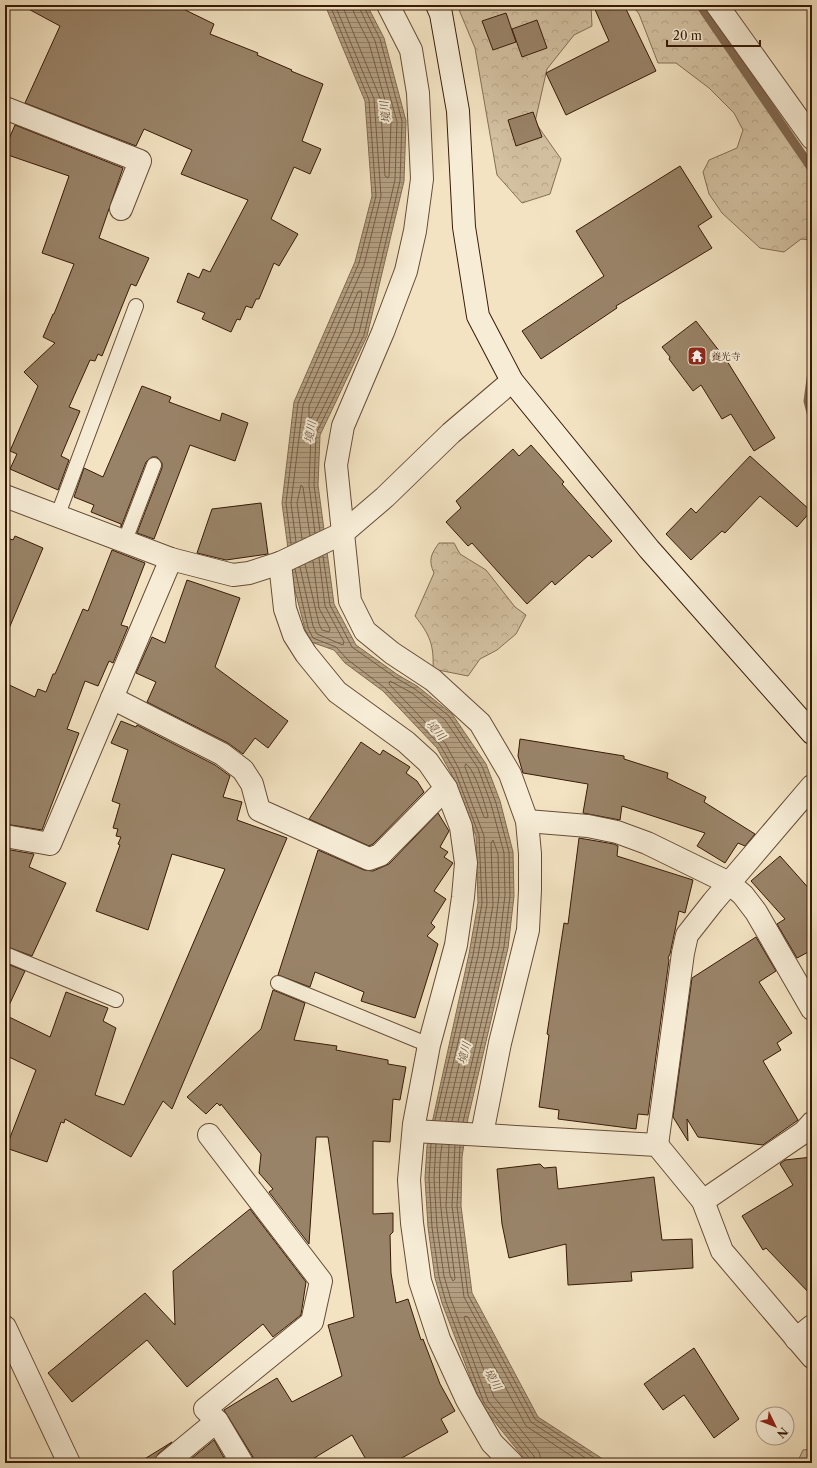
<svg xmlns="http://www.w3.org/2000/svg" width="817" height="1468" font-family="'Libre Caslon Text','Noto Serif JP',serif">
<style>
.forest{fill:url(#forest-crowns);stroke:#856e54}
.water{fill:url(#water-rules);stroke:#816a51}
.lines{fill:none;stroke-linecap:round;stroke-linejoin:round}
.shore{stroke:#755c44;stroke-width:1}
.stream{stroke:#816a51;stroke-width:9}
.building{fill:#998368;stroke:#371a07}
.lane-casing{stroke:#664c36;stroke-width:16}
.street-casing{stroke:#664c36;stroke-width:24}
.secondary-casing{stroke:#371a07;stroke-width:24}
.lane{stroke:#f7edd7;stroke-width:14}
.street{stroke:#f7edd7;stroke-width:22}
.secondary{stroke:#f7edd7;stroke-width:22}
.labels{text-anchor:middle;stroke-width:4;stroke-linejoin:round;paint-order:stroke}
.poi-label{font-size:10px;fill:#371a07;stroke:#f7edd7;text-anchor:start}
.water-label{font-size:11px;font-style:italic;fill:#694f38;stroke:#f7edd7}
</style>
<defs>
<pattern id="forest-crowns" width="20" height="18" patternUnits="userSpaceOnUse"><rect width="20" height="18" fill="#d3c1a2"/><path d="M2 6a3 3 0 1 1 6 0M12 15a3 3 0 1 1 6 0" fill="none" stroke="#b6a58a"/></pattern>
<pattern id="water-rules" width="6" height="5" patternUnits="userSpaceOnUse"><rect width="6" height="5" fill="#b39f82"/><path d="M0 2.5h6" fill="none" stroke="#928168"/></pattern>
</defs>
<rect width="100%" height="100%" fill="#f3e3c2"/>
<filter id="stains"><feTurbulence type="fractalNoise" baseFrequency=".005" numOctaves="4"/><feColorMatrix values="0 0 0 0 .2 0 0 0 0 .09 0 0 0 0 .02 0 0 0 .5 -.17"/></filter>
<radialGradient id="worn" r=".72"><stop offset=".6" stop-color="#630" stop-opacity="0"/><stop offset="1" stop-color="#630" stop-opacity=".3"/></radialGradient>
<g class="forest">
<polygon points="457,5 591,5 592,26 574,35 547,69 535,122 561,159 550,194 522,203 497,175 475,48"/>
<polygon points="632,5 700,5 812,176 812,240 801,239 784,252 760,248 722,213 709,194 703,172 709,160 737,148 743,130 734,113 709,88 676,63 658,63 639,14"/>
<path d="M439 543H454L460 554 486 570 515 607 526 615 516 634 497 650 480 659 468 676 433 669C434 645 430 635 415 616L434 573C428 560 431 554 439 543Z"/>
<polygon points="812,1449 812,1463 797,1463 803,1450"/>
</g>
<polygon class="water" points="325,5 367,5 384,38 406,121 404,181 367,336 320,435 318,485 334,604 356,645 398,675 417,686 452,714 486,764 500,801 513,852 514,896 508,948 468,1118 462,1157 461,1206 472,1293 538,1417 609,1463 528,1463 481,1405 442,1303 435,1278 428,1227 425,1178 427,1146 469,954 478,903 476,836 451,773 437,748 383,691 345,663 334,650 311,642 305,629 292,579 282,503 294,402 355,262 372,196 365,101"/>
<g class="lines">
<g class="shore">
<polyline points="342,5 380,98 385,176 388,178 389,176 391,122 369,43 354,13 352,5"/>
<polygon points="361,291 362,294 353,331 312,417 309,418 309,406 358,292"/>
<polyline points="320,531 314,485 316,434 364,335 400,181 402,121 380,39 363,5"/>
<polyline points="315,533 309,485 311,433 359,333 395,180 397,122 375,41 358,5"/>
<polyline points="302,539 297,503 301,485 303,487 310,536"/>
<polyline points="296,542 291,503 303,405 364,265 381,196 374,99 335,5"/>
<polyline points="291,544 286,503 298,403 359,263 376,196 369,100 330,5"/>
<polyline points="323,556 330,605 352,647 396,678 415,689 449,716 482,766 496,803 509,852 510,896 504,947 463,1122"/>
<polyline points="305,564 319,624 322,630 329,632 330,629 319,608 313,561"/>
<polyline points="300,567 313,626 317,634 343,645 344,642 325,606 319,558"/>
<polyline points="295,569 308,628 313,638 336,647 348,660 385,688 440,745 455,771 479,835 482,903 473,955 435,1120"/>
<path d="M466 764C475 769 485 805 488 816L487 818 484 817 465 767Z"/>
<polyline points="440,1120 478,956 487,904 484,836 459,769 445,743 389,684 390,681 412,693 445,720 478,768 491,804 504,853 505,895 499,946 458,1122"/>
<polyline points="446,1121 484,957 493,905 491,843 493,840 498,854 499,895 493,945 452,1121"/>
<polyline points="431,1144 429,1178 432,1227 439,1277 446,1302 484,1403 530,1459 531,1463"/>
<polyline points="436,1144 434,1178 437,1227 444,1276 451,1300 488,1401 534,1456 536,1463"/>
<path d="M442 1145C435 1187 444 1233 450 1275L453 1281 455 1279 446 1206 449 1145"/>
<polyline points="455,1145 452,1206 464,1297 531,1422 593,1463"/>
<polyline points="460,1146 457,1206 468,1295 535,1419 602,1463"/>
<polyline points="542,1463 539,1452 494,1397 464,1318 465,1316 468,1317 526,1426 582,1463"/>
</g>
<g class="stream">
<polyline points="700,5 812,169"/>
<polyline points="812,372 808,401 812,416"/>
</g>
</g>
<g class="building">
<polygon points="21,5 175,5 214,24 210,34 258,53 257,55 292,70 291,71 323,84 302,141 321,149 310,174 294,167 271,219 298,234 279,266 274,263 259,299 256,299 252,308 246,306 240,320 237,319 231,332 202,319 205,313 177,302 188,273 199,278 203,269 210,272 248,200 181,174 192,150 144,129 136,146 25,103 60,26"/>
<polygon points="593,5 624,5 656,71 566,115 546,73 609,41"/>
<polygon points="506,13 516,42 493,50 482,21"/>
<polygon points="537,20 547,48 522,57 512,29"/>
<polygon points="533,112 542,137 516,146 508,120"/>
<polygon points="15,125 123,168 99,238 149,258 136,286 131,284 102,356 98,354 95,361 90,360 69,407 80,411 61,456 69,460 58,490 10,469 17,454 10,451 38,386 24,372 55,343 43,337 53,314 54,314 74,264 42,253 69,176 5,154 5,148"/>
<polygon points="680,166 712,217 698,226 712,248 616,306 617,308 541,359 522,331 604,276 576,231"/>
<polygon points="696,321 727,361 775,438 754,451 731,414 722,419 701,385 693,391 669,359 670,357 662,347"/>
<polygon points="142,386 171,397 169,402 220,421 222,413 248,423 235,461 190,445 154,539 137,533 162,468 162,463 157,457 152,457 146,462 121,527 121,524 91,512 94,505 74,497 84,468 103,477"/>
<polygon points="531,445 564,482 562,484 612,541 592,558 589,555 555,585 552,581 527,604 472,543 468,546 446,522 461,508 456,501 513,449 519,456"/>
<polygon points="750,456 811,511 797,527 760,496 725,533 722,531 691,560 666,534 691,508 696,513"/>
<polygon points="261,503 268,554 226,560 197,553 212,509"/>
<polygon points="15,536 43,548 5,638 5,537 13,540"/>
<polygon points="112,550 145,563 121,625 128,627 113,663 109,661 98,686 85,681 67,729 79,733 42,830 5,824 5,683 35,697 38,689 46,692 53,674 55,674 83,609 88,611"/>
<polygon points="187,580 240,598 215,667 288,721 268,748 255,738 243,754 228,743 147,702 156,682 136,673 152,637 165,643"/>
<polygon points="121,721 136,727 137,725 215,765 230,776 223,797 242,802 237,820 287,838 172,1109 163,1101 131,1157 65,1119 64,1123 61,1122 47,1162 6,1148 36,1070 5,1055 5,1015 50,1037 66,992 108,1008 103,1021 116,1028 95,1095 124,1105 225,869 172,854 148,930 96,911 120,845 118,844 121,837 116,836 118,829 113,828 120,804 112,801 128,750 111,743"/>
<polygon points="520,739 624,756 624,759 668,773 667,778 706,797 704,802 755,834 745,846 738,843 725,863 697,846 705,833 622,806 620,820 583,813 588,784 523,773 518,756"/>
<polygon points="361,742 380,755 383,750 410,767 406,773 417,781 424,792 373,844 369,846 309,819"/>
<polygon points="438,813 449,831 440,847 448,852 444,857 453,863 434,891 446,899 431,923 435,927 427,936 438,944 415,1018 361,1001 364,992 315,972 310,987 278,975 318,850 364,870 373,871 389,864"/>
<polygon points="579,838 614,844 618,846 617,856 693,880 685,913 679,911 670,954 668,958 669,960 648,1115 638,1114 636,1129 558,1119 559,1110 539,1107 549,1035 547,1034 564,923 568,924"/>
<polygon points="5,849 34,854 29,867 66,883 32,956 5,946"/>
<polygon points="780,856 812,892 812,950 797,958 777,924 785,919 751,881"/>
<polygon points="756,937 776,971 759,982 792,1033 777,1043 781,1050 763,1061 798,1120 763,1145 698,1137 687,1119 688,1141 673,1117 692,978"/>
<polygon points="5,963 25,971 5,1014"/>
<polygon points="273,990 305,1003 294,1040 337,1046 336,1050 388,1060 388,1064 406,1067 400,1100 393,1099 390,1142 373,1141 373,1214 393,1213 393,1232 390,1235 391,1273 396,1303 408,1299 421,1340 423,1339 440,1384 455,1411 441,1419 448,1432 393,1463 368,1463 352,1435 306,1463 254,1463 253,1457 224,1410 277,1378 292,1402 342,1376 328,1325 354,1317 328,1137 316,1137 309,1244 269,1192 273,1189 259,1173 261,1154 221,1104 220,1106 217,1103 206,1114 187,1097 261,1029"/>
<polygon points="812,1157 812,1296 766,1248 763,1250 742,1216 793,1185 780,1164 785,1160"/>
<polygon points="540,1164 544,1168 556,1167 558,1189 654,1177 662,1240 692,1239 693,1268 631,1272 632,1281 568,1285 566,1244 509,1258 502,1224 497,1169"/>
<polygon points="250,1209 306,1282 301,1315 273,1337 263,1324 187,1387 147,1340 72,1402 48,1373 145,1293 175,1325 173,1271"/>
<polygon points="694,1348 739,1419 714,1438 684,1395 663,1410 644,1384"/>
<polygon points="214,1440 227,1463 186,1463"/>
<polygon points="172,1442 158,1454 154,1463 138,1463"/>
</g>
<g class="lines">
<g class="lane-casing">
<g id="lane">
<polyline points="57,517 136,306"/>
<polyline points="124,543 154,465"/>
<polyline points="5,954 116,1000"/>
<polyline points="278,983 429,1045"/>
</g>
</g>
<g class="street-casing">
<g id="street">
<polyline points="388,5 411,50 418,93 422,179 415,231 406,271 383,332 343,426 336,465 350,601 365,631 392,653 433,680 480,723 510,774 527,821 530,854 530,890 528,930 500,1043 482,1134"/>
<polyline points="717,5 812,138"/>
<polyline points="5,108 140,161 121,209"/>
<polyline points="5,496 171,559 233,575 249,573 280,563 343,533 385,497 451,433 512,381"/>
<polyline points="171,559 112,698 222,754 243,770 252,784 259,810 369,859 380,855 446,788"/>
<polyline points="280,563 285,609 294,635 306,654 337,692 406,742 428,762 446,788 461,827 466,863 463,897 456,945 429,1045 414,1124 409,1180 412,1223 420,1281 439,1339 467,1400 492,1443 512,1463"/>
<polyline points="527,821 588,826 617,832 647,843 729,883 743,895 756,912 812,1009"/>
<polyline points="5,836 50,844 112,698"/>
<polyline points="414,1131 657,1145 703,1201 722,1251 812,1357"/>
<polyline points="209,1135 321,1281 312,1322 205,1409 217,1421 242,1463"/>
<polyline points="657,1145 683,953 687,935 713,902 812,786"/>
<polyline points="703,1201 804,1132 812,1123"/>
<polyline points="5,1327 69,1463"/>
<polyline points="796,1339 812,1326"/>
<polyline points="166,1463 217,1421"/>
</g>
</g>
<g class="secondary-casing">
<polyline id="secondary" points="437,5 441,14 458,111 464,227 478,316 512,381 649,549 812,733"/>
</g>
<use href="#lane" class="lane"/>
<use href="#street" class="street"/>
<use href="#secondary" class="secondary"/>
</g>
<defs>
<g id="temple-square" transform="scale(1)"><rect x="-9" y="-9" width="18" height="18" rx="4" fill="#8f2418" stroke="#f7edd7"/><path d="M0-6L5-2H3V0L6.5 2.5H4V6H1.5V3h-3V6H-4V2.5H-6.5L-3 0V-2H-5Z" fill="#fff"/></g>
</defs>
<g fill-rule="evenodd">
<use href="#temple-square" x="697" y="356"/>
</g>
<g class="labels">
<g class="poi-label">
<text x="711" y="360">養光寺</text>
</g>
<g class="water-label">
<text transform="translate(385 112) rotate(-97)" y="4">境川</text>
<text transform="translate(310 432) rotate(-80)" y="4">境川</text>
<text transform="translate(436 730) rotate(49)" y="4">境川</text>
<text transform="translate(464 1053) rotate(-75)" y="4">境川</text>
<text transform="translate(493 1379) rotate(60)" y="4">境川</text>
</g>
</g>
<rect width="817" height="1468" fill="none" stroke="#f3e3c2" stroke-width="20"/>
<rect x="6" y="6" width="805" height="1456" fill="none" stroke="#371a07" stroke-width="2"/>
<rect x="10" y="10" width="797" height="1448" fill="none" stroke="#371a07"/>
<g transform="translate(775 1426) rotate(133)"><circle r="19" fill="#f7edd7" stroke="#aa9984"/>
<path d="M0-3L7 15L0 10L-7 15Z" fill="#8f2418"/>
<text y="-6" font-size="11" font-weight="bold" text-anchor="middle" fill="#371a07">N</text>
</g>
<path d="M667 40v6h93v-6" fill="none" stroke="#371a07" stroke-width="2"/>
<text x="673" y="40" font-size="12" fill="#371a07" stroke="#f7edd7" stroke-width="3" paint-order="stroke">20 m</text>
<rect width="100%" height="100%" filter="url(#stains)"/>
<rect width="100%" height="100%" fill="url(#worn)"/>
</svg>
